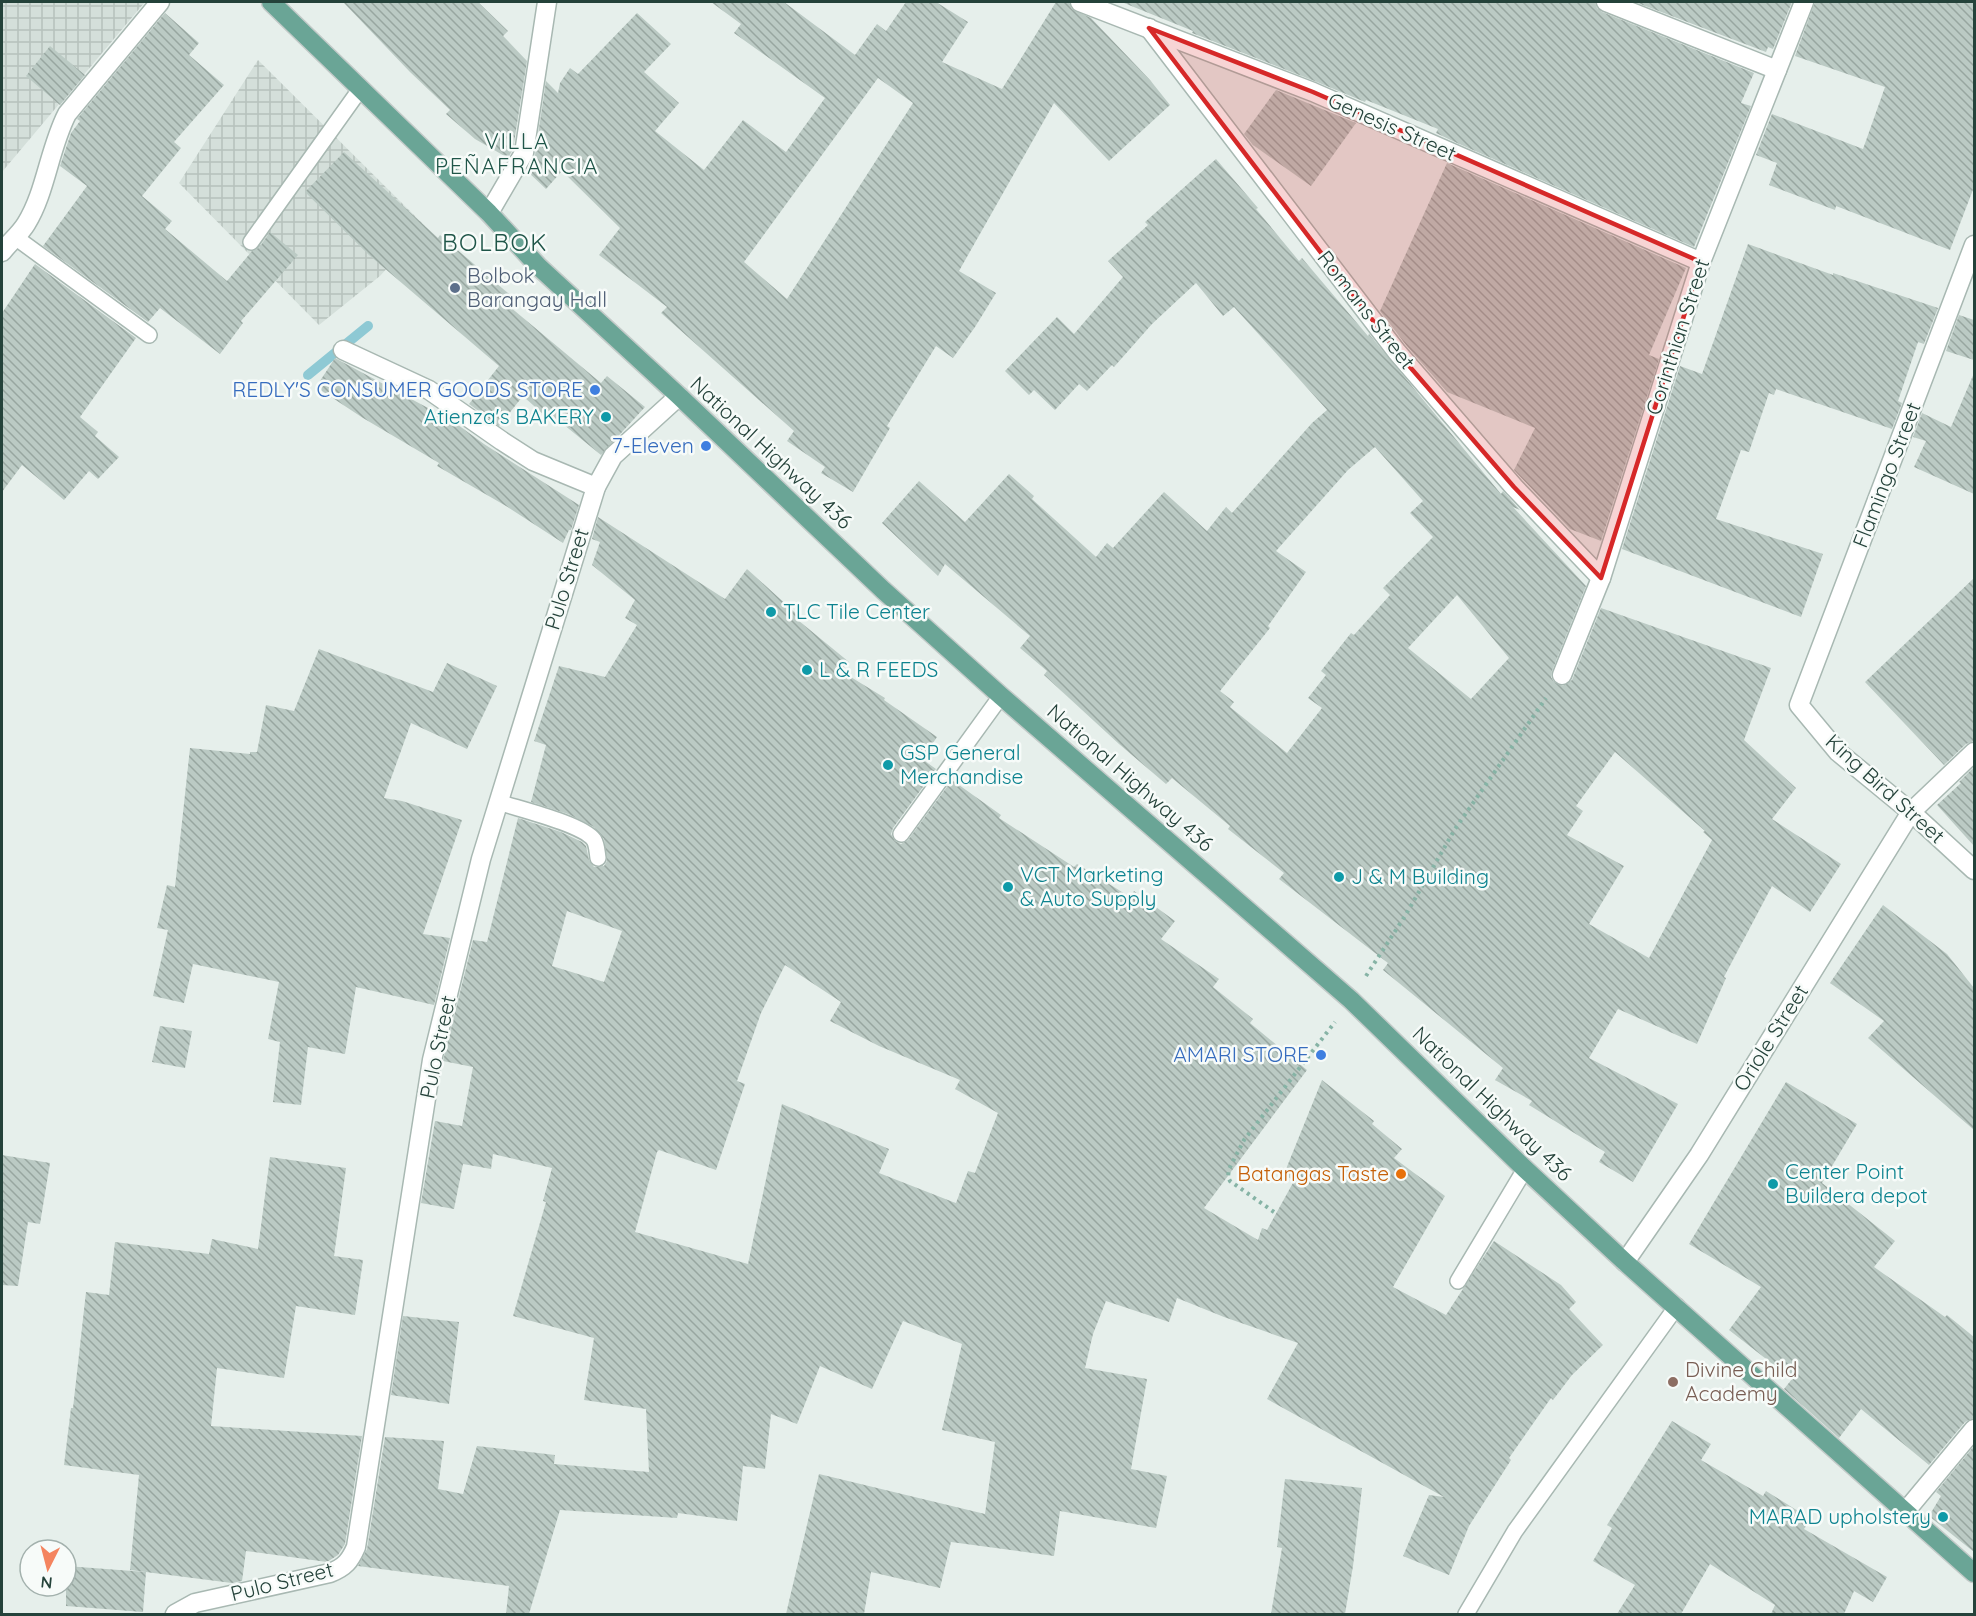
<svg xmlns="http://www.w3.org/2000/svg" width="1976" height="1616" font-family="Quicksand,sans-serif">
<style>
.industrial{fill:url(#industrial-grid)}
.lines{fill:none;stroke-linecap:round;stroke-linejoin:round}
.stream{stroke:#8ec9d4;stroke-width:10}
.building{fill:url(#building-back-hatch);fill-rule:evenodd}
.service-casing{stroke:#a8b8b2;stroke-width:18}
.minor-casing{stroke:#a8b8b2;stroke-width:21}
.primary-casing{stroke:#c2cac8;stroke-width:21}
.path{stroke:#86b3a5;stroke-width:4;stroke-dasharray:3 4.5;stroke-linecap:butt}
.service{stroke:#fff;stroke-width:15}
.minor{stroke:#fff;stroke-width:18}
.primary{stroke:#6aa596;stroke-width:18}
.marked{fill:#d62828;fill-opacity:0.2;stroke:#d62828;stroke-width:4.5;stroke-linejoin:round}
.service-dot{fill:#5c6f8a;stroke:#f7fbf9;stroke-width:2}
.shop-dot{fill:#3f7fe0;stroke:#f7fbf9;stroke-width:2}
.culture-dot{fill:#0f9aa8;stroke:#f7fbf9;stroke-width:2}
.food-dot{fill:#e8710a;stroke:#f7fbf9;stroke-width:2}
.education-dot{fill:#8d6e63;stroke:#f7fbf9;stroke-width:2}
.labels{text-anchor:middle;stroke-width:5;stroke-linejoin:round;paint-order:stroke}
.street-label{font-size:21px;fill:#24423a;stroke:#f7fbf9}
.service-label{font-size:21px;fill:#4e5e75;stroke:#f7fbf9;text-anchor:start}
.shop-label{font-size:21px;fill:#366cbe;stroke:#f7fbf9;text-anchor:end}
.culture-label{font-size:21px;fill:#0d838f;stroke:#f7fbf9;text-anchor:start}
.food-label{font-size:21px;fill:#c56008;stroke:#f7fbf9;text-anchor:end}
.education-label{font-size:21px;fill:#785e54;stroke:#f7fbf9;text-anchor:start}
.neighbourhood-label{font-size:22px;letter-spacing:1.5px;fill:#1f5548;stroke:#f7fbf9}
.quarter-label{font-size:24px;letter-spacing:1.5px;fill:#1f5548;stroke:#f7fbf9}
</style>
<defs>
<pattern id="industrial-grid" width="8" height="8" patternUnits="userSpaceOnUse" patternTransform="scale(1.5)"><rect width="8" height="8" fill="#d4dfda"/><path d="M0 4h8M4 0v8" fill="none" stroke="#b6c1bc"/></pattern>
<pattern id="building-back-hatch" width="6" height="6" patternUnits="userSpaceOnUse" patternTransform="scale(1.5)"><rect width="6" height="6" fill="#bbcac4"/><path d="M-1 5l2 2M0 0l6 6M5-1l2 2" fill="none" stroke="#98a6a0"/></pattern>
</defs>
<rect width="100%" height="100%" fill="#e6efeb"/>
<g class="industrial">
<polygon points="2,2 145,2 2,172"/>
<polygon points="258,60 425,226 380,276 319,325 179,183"/>
</g>
<g class="lines">
<polyline class="stream" points="308,375 368,326"/>
</g>
<g class="building">
<polygon points="343,2 478,2 508,31 503,36 527,61 513,149 508,158 475,139 446,114 450,110 410,72"/>
<path d="M711 2H784L855 55 877 24 886 31 906 2H936L968 22 942 62 1002 89 1056 2H1069L1072 9 1091 18 1150 80 1170 105 1109 161 1054 103 959 271 996 293 975 327 953 358 936 346 887 426 890 428 853 492 821 473 825 467 787 441 794 431 661 313 667 307 599 255 620 228 562 171 546 189 527 171 535 155 546 81 558 93 560 83 570 68 578 74 637 13 671 44 644 72 679 103 655 131 704 170 743 120 786 152 825 98 734 33 741 24ZM878 78 913 103 787 299 744 262Z"/>
<polygon points="1124,2 1595,2 1597,8 1602,12 1754,73 1741,103 1751,106 1694,247 1457,143 1436,133 1438,129 1366,100 1365,102 1317,82 1192,33 1193,31 1124,3"/>
<polygon points="1635,2 1792,2 1773,49 1768,47 1766,52"/>
<polygon points="1815,2 1974,2 1974,187 1950,250 1836,206 1835,210 1769,185 1777,163 1756,155 1772,114 1863,149 1885,87 1795,56"/>
<polygon points="165,13 199,43 189,55 224,85 174,142 181,148 142,196 172,221 165,229 227,281 252,251 259,248 270,232 298,255 241,321 243,323 220,354 160,308 148,322 43,246 87,186 60,166 71,133 80,121 77,119"/>
<polygon points="50,46 85,75 60,105 26,76"/>
<polygon points="1276,90 1356,123 1311,186 1253,145 1244,134"/>
<polygon points="344,152 438,238 440,235 509,294 503,301 601,383 607,376 645,407 601,455 558,420 554,424 523,396 499,426 469,404 499,366 369,255 305,192"/>
<path d="M1216 159 1258 208 1256 209 1299 261 1302 258 1368 336 1369 334 1501 494 1503 491 1520 510 1513 507 1586 586 1552 671 1551 677 1554 682 1563 686 1572 680 1601 608 1771 668 1744 740 1796 788 1772 819 1841 864 1810 912 1772 886 1724 977 1726 978 1697 1044 1618 1009 1589 1058 1678 1104 1633 1182 1599 1162 1605 1152 1529 1105 1532 1101 1495 1080 1503 1068 1383 970 1388 963 1279 879 1284 873 1228 829 1230 826 1172 778 1166 784 1119 744 1044 675 1047 671 1020 648 1030 636 945 564 938 576 882 523 919 481 965 522 1009 474 1034 496 1032 499 1096 557 1107 543 1113 548 1164 492 1207 531 1226 507 1232 513 1312 423 1327 410 1234 307 1223 316 1196 283 1152 324 1114 367 1112 365 1087 391 1079 384 1055 410 1034 390 1029 395 1005 371 1057 317 1074 334 1123 277 1108 261 1148 225 1145 222ZM1375 447 1423 501 1410 513 1433 537 1383 588 1390 595 1354 635 1351 633 1321 671 1326 675 1308 698 1322 708 1287 753 1230 707 1234 702 1220 691 1270 628 1268 626 1306 572 1276 551 1348 470ZM1457 595 1509 658 1471 699 1408 648ZM1615 752 1705 831 1703 832 1712 840 1649 958 1589 924 1624 866 1567 835 1583 811 1576 806Z"/>
<polygon points="1447,163 1686,268 1649,355 1659,359 1601,541 1570,529 1514,470 1535,428 1447,392 1406,345 1380,311"/>
<polygon points="1748,244 1833,275 1833,273 1938,308 1924,344 1918,342 1898,401 1902,403 1892,429 1776,389 1774,395 1769,393 1749,452 1741,450 1716,519 1823,554 1801,617 1622,549 1680,366 1702,374"/>
<polygon points="35,264 136,338 80,417 98,432 95,436 119,457 98,479 89,471 64,500 22,465 2,492 2,313"/>
<polygon points="1959,315 1974,320 1974,360 1946,351"/>
<polygon points="335,358 454,422 484,444 579,505 571,530 569,530 563,543 506,506 437,466 439,463 363,418 316,387"/>
<polygon points="1974,373 1974,494 1914,467 1926,441 1913,437 1922,413 1951,427"/>
<path d="M598 517 725 599 747 569 801 618 799 621 849 662 841 671 885 698 884 700 937 737 922 759 936 769 893 828 891 834 895 841 901 844 908 840 952 780 1001 815 999 818 1074 867 1077 864 1130 897 1134 891 1175 921 1161 939 1219 979 1213 987 1253 1019 1250 1023 1307 1070 1204 1208 1258 1240 1262 1228 1267 1230 1294 1181 1284 1174 1322 1080 1374 1121 1372 1124 1402 1149 1394 1158 1445 1196 1393 1287 1446 1315 1494 1241 1561 1285 1576 1302 1569 1309 1603 1345 1572 1375 1553 1400 1551 1398 1509 1458 1511 1460 1469 1526 1449 1575 1403 1556 1429 1495 1444 1497 1267 1399 1298 1343 1224 1317 1177 1298 1169 1322 1106 1301 1093 1334 1085 1368 1147 1379 1131 1469 1167 1476 1156 1528 1060 1511 1054 1556 951 1542 940 1588 871 1572 864 1614H786L819 1474 985 1514 995 1442 942 1430 962 1344 903 1321 872 1389 820 1366 797 1424 771 1414 765 1469 743 1466 737 1521 678 1513 677 1518 560 1510 529 1614H506L509 1586 358 1566 367 1549 385 1437 444 1441 438 1489 463 1494 477 1446 555 1455 554 1464 649 1472 646 1409 584 1400 594 1338 513 1316 546 1202 543 1201 552 1168 493 1154 491 1169 463 1164 454 1209 421 1203 435 1121 462 1126 473 1067 443 1061 473 940 487 942 518 818 561 832 582 842 586 846 589 860 594 867 604 866 607 861 604 839 594 827 568 814 531 802 546 745 534 741 559 666 605 677 637 625 625 618 635 600 592 565 600 542 592 539ZM567 911 622 931 604 982 552 966ZM785 965 841 1002 830 1021 879 1046 960 1080 955 1089 998 1113 975 1173 968 1171 956 1203 953 1202 879 1173 889 1149 782 1104 748 1264 635 1232 657 1152 659 1150 716 1170 745 1084 737 1081 761 1013Z"/>
<polygon points="1974,578 1974,741 1966,744 1944,765 1865,682"/>
<polygon points="319,649 433,692 447,663 497,686 467,749 411,723 384,798 402,801 462,820 423,934 450,938 434,1005 356,987 345,1054 308,1047 301,1105 273,1102 280,1042 268,1039 279,982 193,964 184,1003 153,996 168,930 157,928 167,885 175,887 190,748 250,754 250,752 257,752 266,705 294,711"/>
<polygon points="1974,767 1974,846 1937,805 1961,783 1959,782"/>
<polygon points="1883,905 1947,954 1974,988 1974,1130 1868,1038 1884,1021 1830,983"/>
<polygon points="160,1026 192,1031 185,1068 152,1062"/>
<polygon points="1786,1082 1857,1124 1822,1183 1895,1241 1874,1267 1945,1317 1947,1315 1974,1337 1974,1418 1965,1422 1929,1465 1861,1409 1839,1438 1784,1389 1792,1379 1729,1330 1761,1287 1689,1244"/>
<polygon points="2,1155 50,1163 40,1224 28,1222 18,1286 2,1285"/>
<polygon points="270,1157 346,1168 334,1256 363,1260 355,1315 296,1306 284,1378 217,1368 211,1426 362,1436 345,1544 338,1555 327,1562 246,1551 242,1581 232,1583 130,1570 139,1475 64,1465 71,1408 73,1408 86,1292 109,1295 115,1242 209,1254 212,1239 258,1249"/>
<polygon points="403,1316 459,1322 449,1404 391,1395"/>
<polygon points="1672,1421 1711,1444 1701,1460 1763,1496 1766,1491 1811,1519 1804,1529 1887,1577 1873,1602 1854,1591 1844,1614 1771,1614 1775,1605 1710,1564 1681,1614 1617,1614 1635,1585 1593,1561 1612,1528 1607,1525"/>
<polygon points="1974,1446 1974,1552 1929,1516 1941,1496 1936,1492"/>
<polygon points="1285,1479 1362,1488 1353,1566 1345,1614 1271,1614 1282,1548 1277,1547"/>
<polygon points="66,1566 146,1572 143,1612 66,1606"/>
</g>
<g class="lines">
<g class="service-casing">
<g id="service">
<polyline points="15,237 149,335"/>
<polyline points="251,242 361,88"/>
<path d="M498 802C519 809 583 824 594 840 597 845 597 852 598 858"/>
<polyline points="901,834 1001,696"/>
<polyline points="1458,1281 1525,1169"/>
<polyline points="1466,1614 1515,1531 1677,1306"/>
</g>
</g>
<g class="minor-casing">
<g id="minor">
<polyline points="1080,2 1313,92 1701,262"/>
<polyline points="1606,2 1777,70"/>
<polyline points="1149,28 1397,352 1514,487 1601,578"/>
<polyline points="489,213 524,153 547,2"/>
<polyline points="1974,245 1799,705 1838,752 1911,812 1974,870"/>
<path d="M2 252C9 243 20 234 26 224 46 192 49 149 67 114L160 2"/>
<polyline points="343,350 429,390 502,441 533,461 596,487"/>
<polyline points="1562,675 1601,578 1701,262 1804,2"/>
<polyline points="1625,1262 1699,1155 1911,812 1974,752"/>
<polyline points="1905,1512 1974,1429"/>
<path d="M175 1614 195 1603 330 1573C345 1567 350 1561 356 1547L432 1060 481 859 596 487 613 456 679 396"/>
</g>
</g>
<g class="primary-casing">
<polyline id="primary" points="271,2 489,213 538,266 679,396 883,590 1001,696 1351,1000 1525,1169 1625,1262 1974,1573"/>
</g>
<g class="path">
<polyline points="1366,976 1405,916 1455,829 1546,698"/>
<polyline points="1274,1212 1230,1181 1228,1177 1229,1169 1244,1140 1335,1022"/>
</g>
<use href="#service" class="service"/>
<use href="#minor" class="minor"/>
<use href="#primary" class="primary"/>
</g>
<path class="marked" d="M1149 28 1313 92 1701 262 1601 578 1514 487 1397 352Z"/>
<circle class="service-dot" cx="455" cy="288" r="6"/>
<g class="shop-dot">
<circle cx="595" cy="390" r="6"/>
<circle cx="706" cy="446" r="6"/>
<circle cx="1321" cy="1055" r="6"/>
</g>
<g class="culture-dot">
<circle cx="606" cy="417" r="6"/>
<circle cx="771" cy="612" r="6"/>
<circle cx="807" cy="670" r="6"/>
<circle cx="888" cy="765" r="6"/>
<circle cx="1339" cy="877" r="6"/>
<circle cx="1008" cy="887" r="6"/>
<circle cx="1773" cy="1184" r="6"/>
<circle cx="1943" cy="1517" r="6"/>
</g>
<circle class="food-dot" cx="1401" cy="1174" r="6"/>
<circle class="education-dot" cx="1673" cy="1382" r="6"/>
<g class="labels">
<g class="street-label">
<text transform="translate(1392 127) rotate(24)" y="7">Genesis Street</text>
<text transform="translate(1366 310) rotate(52)" y="7">Romans Street</text>
<text transform="translate(1678 337) rotate(-72)" y="7">Corinthian Street</text>
<text transform="translate(771 453) rotate(43)" y="7">National Highway 436</text>
<text transform="translate(1887 475) rotate(-69)" y="7">Flamingo Street</text>
<text transform="translate(567 579) rotate(-73)" y="7">Pulo Street</text>
<text transform="translate(1130 778) rotate(41)" y="7">National Highway 436</text>
<text transform="translate(1885 789) rotate(42)" y="7">King Bird Street</text>
<text transform="translate(1771 1038) rotate(-58)" y="7">Oriole Street</text>
<text transform="translate(438 1047) rotate(-78)" y="7">Pulo Street</text>
<text transform="translate(1492 1104) rotate(44)" y="7">National Highway 436</text>
<text transform="translate(282 1582) rotate(-14)" y="7">Pulo Street</text>
</g>
<g class="service-label">
<text x="467" y="283">Bolbok<tspan x="467" dy="24">Barangay Hall</tspan></text>
</g>
<g class="shop-label">
<text x="583" y="397">REDLY'S CONSUMER GOODS STORE</text>
<text x="694" y="453">7-Eleven</text>
<text x="1309" y="1062">AMARI STORE</text>
</g>
<g class="culture-label">
<text x="594" y="424" text-anchor="end">Atienza's BAKERY</text>
<text x="783" y="619">TLC Tile Center</text>
<text x="819" y="677">L &amp; R FEEDS</text>
<text x="900" y="760">GSP General<tspan x="900" dy="24">Merchandise</tspan></text>
<text x="1020" y="882">VCT Marketing<tspan x="1020" dy="24">&amp; Auto Supply</tspan></text>
<text x="1351" y="884">J &amp; M Building</text>
<text x="1785" y="1179">Center Point<tspan x="1785" dy="24">Buildera depot</tspan></text>
<text x="1931" y="1524" text-anchor="end">MARAD upholstery</text>
</g>
<g class="food-label">
<text x="1389" y="1181">Batangas Taste</text>
</g>
<g class="education-label">
<text x="1685" y="1377">Divine Child<tspan x="1685" dy="24">Academy</tspan></text>
</g>
<g class="neighbourhood-label">
<text x="517" y="149">VILLA<tspan x="517" dy="25">PEÑAFRANCIA</tspan></text>
</g>
<g class="quarter-label">
<text x="495" y="251">BOLBOK</text>
</g>
</g>
<rect width="1976" height="1616" fill="none" stroke="#24423a" stroke-width="6"/>
<g transform="translate(48 1568) rotate(186)"><circle r="28" fill="#f7fbf9" stroke="#a3b1ad" stroke-width="1.5"/>
<path d="M0-4.5L10 22L0 15L-10 22Z" fill="#f4845f"/>
<text y="-9" font-size="16" font-weight="bold" text-anchor="middle" fill="#24423a">N</text>
</g>
</svg>
